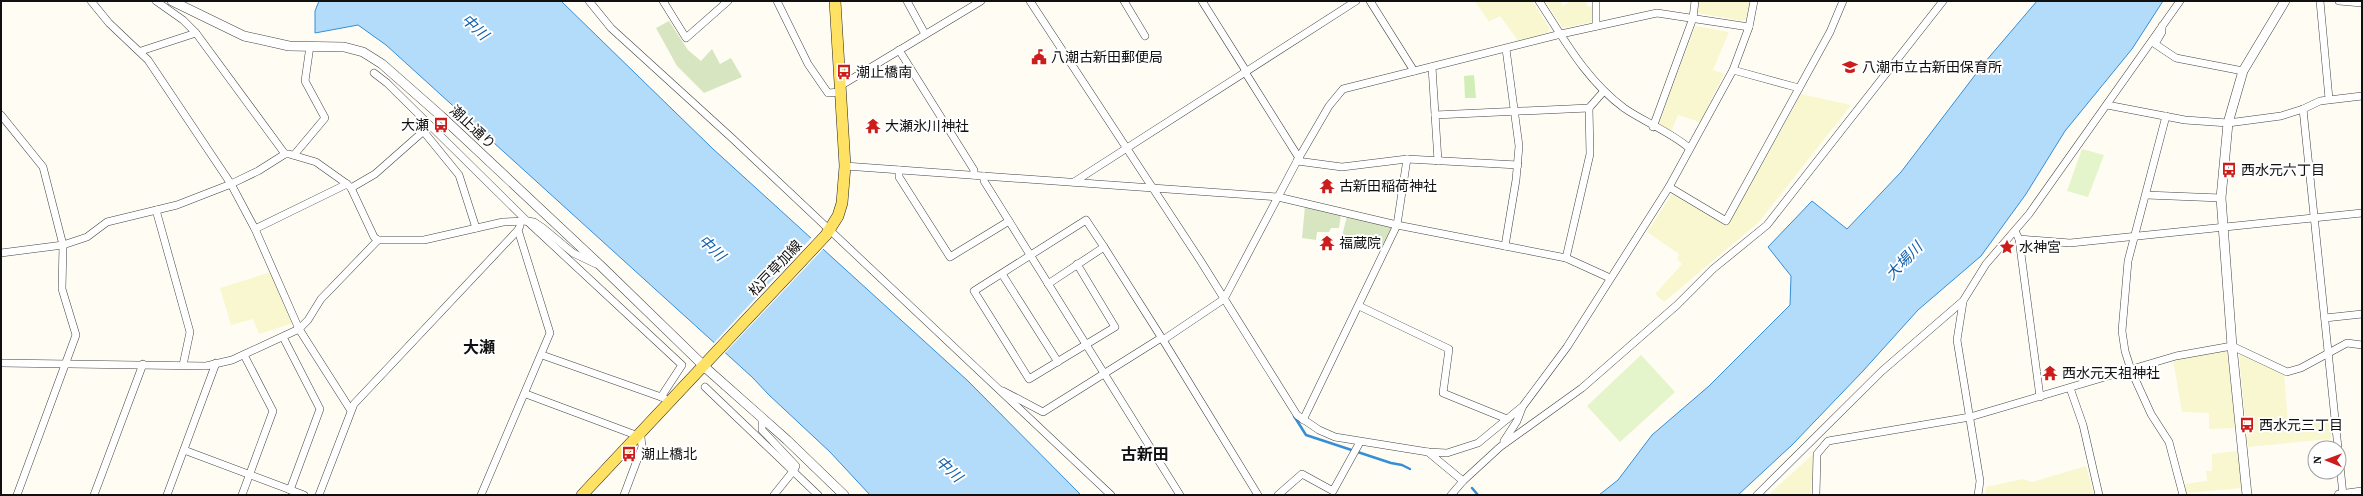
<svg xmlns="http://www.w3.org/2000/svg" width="2363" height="496" font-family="'Source Serif 4','Noto Sans JP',serif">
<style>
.farmland{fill:#f8f7d0}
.green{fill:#d1eeb9}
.cemetery{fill:#d7e5c1}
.pitch{fill:#e4f4cb}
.water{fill:#b3dcfb;stroke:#348ed8}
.pier{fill:#fffdf3}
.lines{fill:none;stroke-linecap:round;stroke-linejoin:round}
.stream{stroke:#348ed8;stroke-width:2.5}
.minor-casing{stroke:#434343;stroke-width:8}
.tertiary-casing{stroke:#434343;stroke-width:10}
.primary-casing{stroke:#212121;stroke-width:12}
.minor{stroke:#fff;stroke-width:7}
.tertiary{stroke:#fff;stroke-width:9}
.primary{stroke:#ffe263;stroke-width:11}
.labels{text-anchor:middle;stroke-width:4;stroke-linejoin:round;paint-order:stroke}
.poi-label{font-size:14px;fill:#101010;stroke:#fff;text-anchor:start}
.street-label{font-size:14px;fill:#101010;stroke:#fff}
.water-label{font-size:15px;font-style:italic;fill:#0d5fae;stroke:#fff}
.quarter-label{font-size:16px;font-weight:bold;fill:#101010;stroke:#fff}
</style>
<rect width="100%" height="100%" fill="#fffdf3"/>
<g class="farmland">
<polygon points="1475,1 1532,1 1550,29 1548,32 1519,42 1500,16 1489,22"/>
<polygon points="1545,1 1560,1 1563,6 1571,1 1586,1 1587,6 1593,7 1592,22 1563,28"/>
<polygon points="1697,1 1750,1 1747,18 1743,21 1698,13"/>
<polygon points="1695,26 1729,32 1713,70 1724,74 1700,122 1678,115 1670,134 1658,125"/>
<polygon points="1801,94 1851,105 1759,222 1664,302 1655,294 1682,264 1677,259 1679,254 1647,232 1672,194 1727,226"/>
<polygon points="271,272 293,323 259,334 253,319 231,325 220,288"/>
<polygon points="2224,349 2227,351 2236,428 2209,429 2209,413 2182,412 2173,360"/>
<polygon points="2243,353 2284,373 2288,422 2330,418 2331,439 2248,447 2239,355"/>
<polygon points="2238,451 2242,488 2186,493 2184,484 2207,481 2206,471 2212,471 2212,454"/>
<polygon points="1813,454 1811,495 1768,495"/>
<polygon points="2086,466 2094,495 1985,495 1986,487 2023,479 2032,482"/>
</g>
<polygon class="green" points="1474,75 1476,98 1465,98 1464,76"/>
<g class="cemetery">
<polygon points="669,21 688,50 701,61 712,49 720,64 731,58 742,77 704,93 677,66 656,28"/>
<polygon points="1305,206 1341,215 1339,228 1331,228 1329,232 1317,232 1316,240 1302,238"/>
<polygon points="1347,216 1390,227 1392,229 1384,245 1341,240"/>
</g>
<g class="pitch">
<polygon points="2082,149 2104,155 2088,197 2067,191"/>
<polygon points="1641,355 1675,392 1620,442 1587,406"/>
</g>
<g class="water">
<polygon points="319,1 561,1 712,148 968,381 1081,495 870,495 830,452 769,395 752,377 386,45 358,25 315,33 315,11"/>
<polygon points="2037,1 2163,1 2132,49 2065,131 2026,194 1981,256 1918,310 1863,371 1792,445 1738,495 1599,495 1618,480 1652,435 1709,386 1790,305 1791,276 1768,247 1812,201 1847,229 1901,172 1985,62"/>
</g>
<polygon class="pier" points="812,237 824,248 724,354 713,344"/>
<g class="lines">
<g class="stream">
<polyline points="1294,416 1306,435 1391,463 1402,465 1410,469"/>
<polyline points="1472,488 1478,495"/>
</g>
<g class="minor-casing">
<g id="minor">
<polyline points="91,1 109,23 148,60 231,184 255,229 299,329 350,409"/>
<polyline points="156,1 183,20 196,33 285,154"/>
<polyline points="589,1 611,28 733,139 1111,495"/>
<polyline points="663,1 686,38 728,1"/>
<polyline points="777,1 808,64 828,93 841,92"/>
<polyline points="907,1 925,34"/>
<polyline points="1030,1 1200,260 1297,415 1319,430 1335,437 1428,452 1447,453 1478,443 1523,406 1567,347 1669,187 1733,70 1749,27 1754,1"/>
<polyline points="1124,1 1145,36"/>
<polyline points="1202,1 1246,71"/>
<polyline points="1370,1 1414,71"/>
<path d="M1539 1C1564 39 1586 80 1624 108 1644 122 1671 132 1689 148"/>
<polyline points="1596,1 1596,26"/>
<polyline points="2320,1 2329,99"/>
<polyline points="2339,1 2362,3"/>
<polyline points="2162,26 2162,32 2155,44 2176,58 2243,71"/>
<polyline points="899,50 974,170 974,175"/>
<polyline points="141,51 196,33"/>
<polyline points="1432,67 1438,161"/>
<polyline points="1733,70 1799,88"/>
<polyline points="1245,72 1299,158"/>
<polyline points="374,73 387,83 527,221 682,365 661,397"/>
<polyline points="840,86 981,1"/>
<polyline points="2107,105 2185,120 2228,123 2281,116 2303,109 2320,101 2362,96"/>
<polyline points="2303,109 2338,448"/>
<polyline points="1,115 43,167 63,245 62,289 76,335 17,495"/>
<polyline points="1435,115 1589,108"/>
<polyline points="2166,116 2128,261 2122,331 2125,351 2131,370 2151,414 2169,442 2183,495"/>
<polyline points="1653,127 1693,18 1695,1"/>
<polyline points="424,132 459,175 476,228"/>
<polyline points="294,155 325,118 305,81 310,46"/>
<polyline points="1297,161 1342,167 1407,159 1518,165"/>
<polyline points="845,166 1278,197 1397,225 1566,258 1610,278"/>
<polyline points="899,170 899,177 950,257 1009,221"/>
<polyline points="984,176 984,181 1180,495"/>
<polyline points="1074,182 1356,1"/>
<polyline points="1669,187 1726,221 1830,32 1843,1"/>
<polyline points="351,188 375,174 426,129"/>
<polyline points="2146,195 2221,198"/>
<polyline points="156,210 190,332 183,365"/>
<polyline points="255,229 347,184"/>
<polyline points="2015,231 2019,239 2070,243 2362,213"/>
<polyline points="2019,239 2040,397"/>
<polyline points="1505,246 1516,180 1519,146 1506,49"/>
<polyline points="1,253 63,245 87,237 107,222 177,205 231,184 258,171 285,154 289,154 316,162 347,184 351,188 374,237 378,240"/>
<polyline points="1566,258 1590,154 1589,108 1604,91"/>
<polyline points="1077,264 1115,327 1029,379 974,291 1086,220 1104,247"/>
<polyline points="1002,274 1058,362"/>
<polyline points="1048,284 1104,247 1163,340 1258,495"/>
<polyline points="1963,302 1957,340 1980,481 1978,495"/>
<polyline points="1359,306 1449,349 1443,393 1507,419"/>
<polyline points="2325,318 2362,314"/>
<polyline points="283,337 320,409 290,490"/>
<polyline points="1163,340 1224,299 1297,161 1329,106 1343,89 1561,34 1657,13 1749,27"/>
<polyline points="542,355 664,398"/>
<polyline points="1,363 206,366 232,360 299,329 308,320 321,299 378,240 424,240 503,222 527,221 534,222 543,228 573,253 596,264"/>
<polyline points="705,387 818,495"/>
<polyline points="2070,388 2083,425 2099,495"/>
<polyline points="1003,391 1043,412 1161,338"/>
<polyline points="526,394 641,437 642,447 624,495"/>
<polyline points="762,418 762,430 796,466 794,470 774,495"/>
<polyline points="1303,420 1397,225 1407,159"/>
<polyline points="1504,441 1517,421 1522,408"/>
<polyline points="184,450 304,495"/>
<polyline points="1428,452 1463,481"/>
<polyline points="2339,456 2343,495"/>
<polyline points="94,495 143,364"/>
<polyline points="167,495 216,363"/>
<polyline points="242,495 273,411 244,355"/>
<polyline points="319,495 354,404 518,230"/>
<polyline points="481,495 550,333 518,230 520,226"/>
<polyline points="1278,495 1302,474 1333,491 1360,442"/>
<polyline points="1451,495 1463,481 1500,447 1582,388 1677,305 1713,269 1767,225 1943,1"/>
<polyline points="1757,495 1882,371 1963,301 1986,264 2029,214 2180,1"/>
<polyline points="1816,495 1817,454 1828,441 1970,417 2176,356 2232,346 2287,372 2301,368 2347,343 2362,345"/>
</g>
</g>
<g class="tertiary-casing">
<g id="tertiary">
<polyline points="172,1 244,36 289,46 344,47 363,52 382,64 441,116 602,267 708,370 787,440 844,495"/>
<polyline points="2247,495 2232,346 2221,198 2228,123 2243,71 2285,1"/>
<polyline points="2339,495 2362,492"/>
</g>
</g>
<g class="primary-casing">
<polyline id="primary" points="582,495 826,235 838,216 842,203 845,166 835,1"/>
</g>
<use href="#minor" class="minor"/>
<use href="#tertiary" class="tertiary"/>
<use href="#primary" class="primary"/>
</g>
<defs>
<g id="civic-bare" transform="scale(1.2)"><path d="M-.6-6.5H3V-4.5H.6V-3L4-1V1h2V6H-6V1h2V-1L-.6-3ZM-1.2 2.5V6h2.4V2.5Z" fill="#cd1d1b" stroke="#fff" stroke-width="2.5" paint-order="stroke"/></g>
<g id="school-bare" transform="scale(1.2)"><path d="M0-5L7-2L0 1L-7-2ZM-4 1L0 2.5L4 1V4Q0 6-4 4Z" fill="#cd1d1b" stroke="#fff" stroke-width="2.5" paint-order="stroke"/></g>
<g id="bus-bare" transform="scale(1.2)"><path d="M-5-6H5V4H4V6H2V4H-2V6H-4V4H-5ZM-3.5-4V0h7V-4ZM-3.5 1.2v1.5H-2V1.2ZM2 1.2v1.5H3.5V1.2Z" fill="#cd1d1b" stroke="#fff" stroke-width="2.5" paint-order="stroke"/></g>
<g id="temple-bare" transform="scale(1.2)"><path d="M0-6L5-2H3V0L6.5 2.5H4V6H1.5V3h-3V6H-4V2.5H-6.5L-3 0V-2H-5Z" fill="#cd1d1b" stroke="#fff" stroke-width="2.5" paint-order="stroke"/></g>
<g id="sight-bare" transform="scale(1.2)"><path d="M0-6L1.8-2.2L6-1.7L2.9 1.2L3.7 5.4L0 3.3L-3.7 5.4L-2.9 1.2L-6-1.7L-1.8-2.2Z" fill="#cd1d1b" stroke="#fff" stroke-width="2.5" paint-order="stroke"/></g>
</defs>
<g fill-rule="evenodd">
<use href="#civic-bare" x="1039" y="57"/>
<use href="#school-bare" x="1850" y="67"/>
<use href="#bus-bare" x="844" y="72"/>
<use href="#bus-bare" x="441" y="125"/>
<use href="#temple-bare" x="873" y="126"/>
<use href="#bus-bare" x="2229" y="170"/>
<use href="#temple-bare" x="1327" y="186"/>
<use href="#temple-bare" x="1327" y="243"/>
<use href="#sight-bare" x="2007" y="247"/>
<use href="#temple-bare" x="2050" y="373"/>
<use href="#bus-bare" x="2247" y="425"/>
<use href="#bus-bare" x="629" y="454"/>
</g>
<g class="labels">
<g class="poi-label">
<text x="1051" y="62">八潮古新田郵便局</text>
<text x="1862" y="72">八潮市立古新田保育所</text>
<text x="856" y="77">潮止橋南</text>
<text x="429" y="130" text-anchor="end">大瀬</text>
<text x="885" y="131">大瀬氷川神社</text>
<text x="2241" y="175">西水元六丁目</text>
<text x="1339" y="191">古新田稲荷神社</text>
<text x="1339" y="248">福蔵院</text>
<text x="2019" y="252">水神宮</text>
<text x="2062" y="378">西水元天祖神社</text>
<text x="2259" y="430">西水元三丁目</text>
<text x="641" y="459">潮止橋北</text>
</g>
<g class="street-label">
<text transform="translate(473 127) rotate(43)" y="5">潮止通り</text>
<text transform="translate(775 268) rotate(-47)" y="5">松戸草加線</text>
</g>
<g class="water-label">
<text transform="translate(475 27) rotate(43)" y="5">中川</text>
<text transform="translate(712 248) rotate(43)" y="5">中川</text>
<text transform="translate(1904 261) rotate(-46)" y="5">大場川</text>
<text transform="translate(949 469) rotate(43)" y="5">中川</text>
</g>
<g class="quarter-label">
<text x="479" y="353">大瀬</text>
<text x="1145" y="460">古新田</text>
</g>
</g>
<rect width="2363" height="496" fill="none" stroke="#101010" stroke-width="4"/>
<g transform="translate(2327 460) rotate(271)"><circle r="19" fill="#ffffff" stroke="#9f9f9f"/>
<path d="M0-3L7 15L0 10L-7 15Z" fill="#cd1d1b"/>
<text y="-6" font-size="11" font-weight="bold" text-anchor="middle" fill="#101010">N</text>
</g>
</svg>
